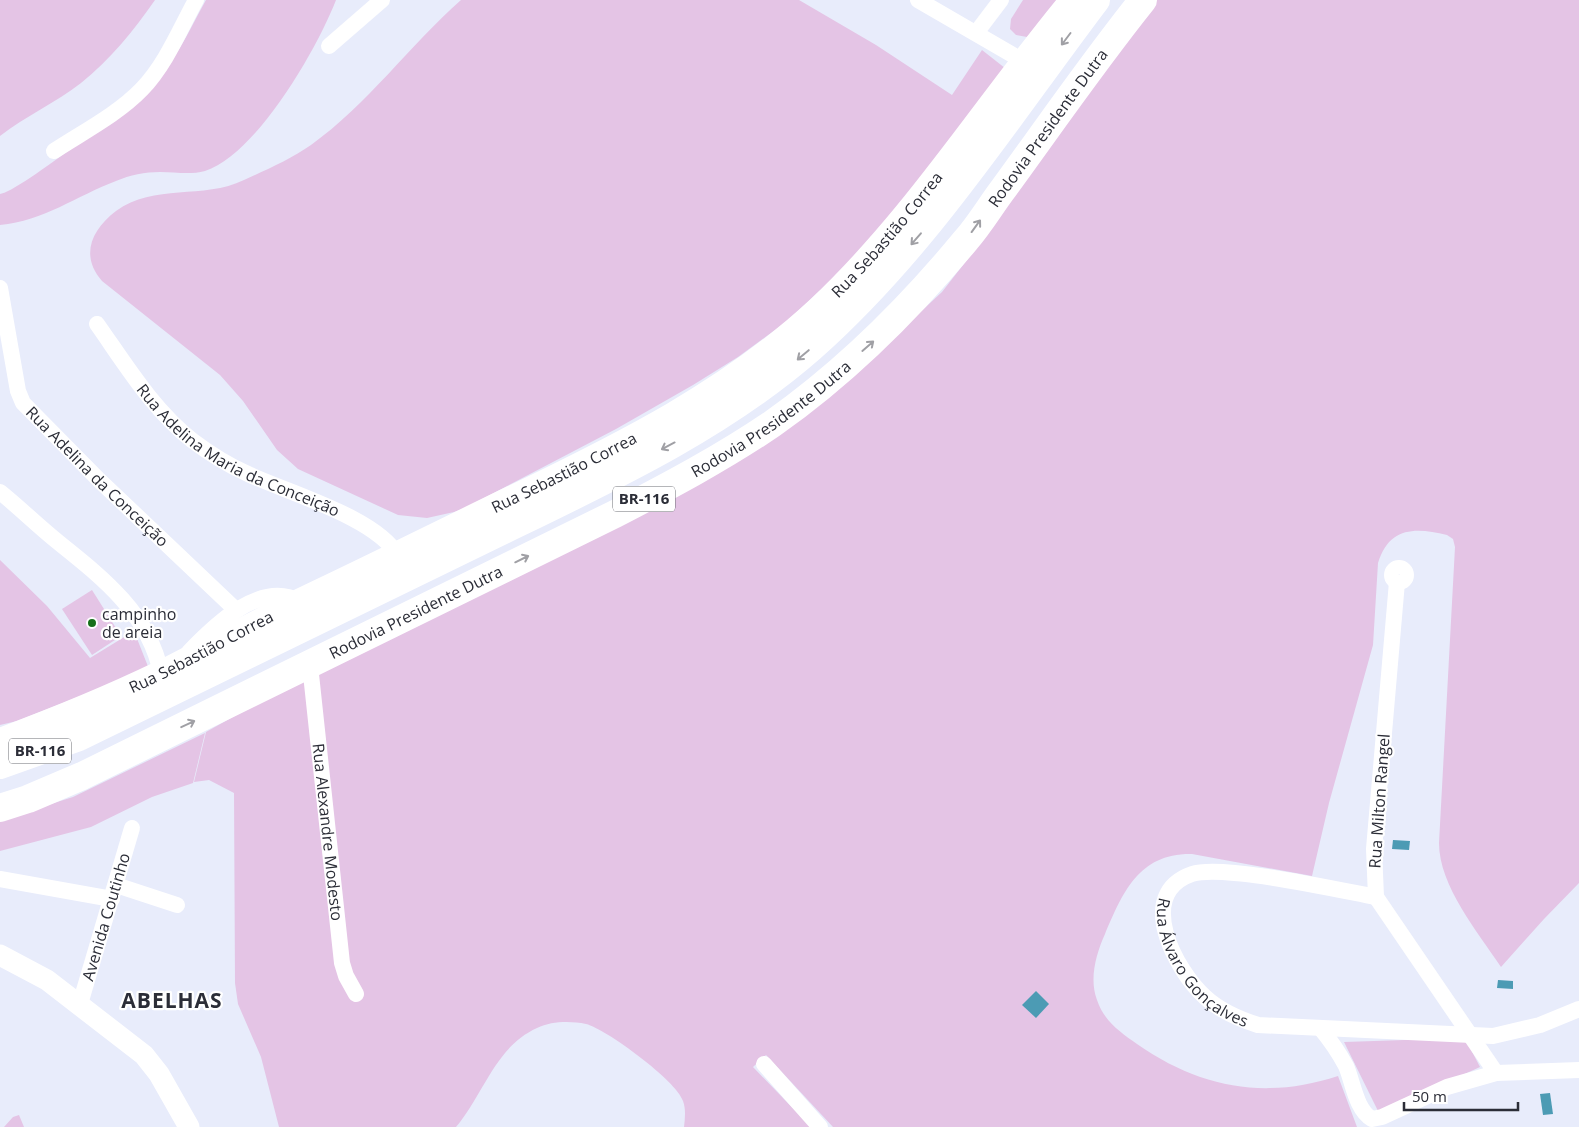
<svg xmlns="http://www.w3.org/2000/svg" width="1579" height="1127" font-family="'Open Sans',sans-serif">
<style>
.green{fill:#e4c4e5}
.water{fill:#4c9bb4}
.lines{fill:none;stroke-linecap:round;stroke-linejoin:round}
.minor{stroke:#fff;stroke-width:16}
.tertiary{stroke:#fff;stroke-width:21}
.primary{stroke:#fff;stroke-width:26}
.motorway{stroke:#fff;stroke-width:28}
.oneway{stroke:#a0a0a5}
.poi-dot{fill:#166f1a;stroke:#fff;stroke-width:2}
.labels{text-anchor:middle;stroke-width:4.5;stroke-linejoin:round;paint-order:stroke}
.shield{fill:#fff;stroke:#6b6c73;stroke-width:1}
.shield-label{font-size:15px;font-weight:bold;fill:#2b2d37}
.street-label{font-size:16px;fill:#2b2d37;stroke:#fff}
.poi-label{font-size:16px;fill:#2b2d37;stroke:#fff;text-anchor:start}
.district-label{font-size:21px;font-weight:bold;letter-spacing:1px;fill:#2b2d37;stroke:#fff}
</style>
<rect width="100%" height="100%" fill="#e8ecfb"/>
<g class="green">
<path d="M0 0H155C134 30 110 60 81 83 55 103 26 116 0 136Z"/>
<path d="M206 0H336C317 49 257 154 205 171 190 175 176 172 160 172 145 172 130 175 116 181 76 196 44 221 0 225V194C18 193 144 94 160 76 179 54 192 25 206 0Z"/>
<path d="M461 0H799L876 45 952 95 982 50 1010 72 885 231 786 322 738 357 693 385 616 429 465 508 454 512 427 518 398 515 298 469 277 450 243 401 220 375 102 281C80 256 91 230 116 211 154 183 203 200 244 180 266 170 291 159 311 145 368 104 409 46 461 0Z"/>
<polygon points="1023,0 1063,0 1027,37 1016,35 1010,29 1011,19"/>
<path d="M1150 0H1579V883L1544 919 1501 967C1478 932 1439 886 1439 843L1455 547 1453 539 1447 535C1415 527 1389 527 1378 563L1373 645 1329 803 1312 876 1192 854C1139 853 1123 892 1105 934 1096 954 1089 979 1097 1000 1104 1021 1120 1032 1137 1044 1200 1088 1265 1100 1338 1076L1357 1127H833L766 1055 753 1067 811 1127H684C685 1118 686 1109 683 1101 677 1081 606 1029 586 1024 570 1021 552 1021 537 1028 495 1047 484 1094 456 1127H279L261 1057 238 1004 235 983 234 793 209 780 194 782 206 732 865 363 942 292 995 224 1080 91Z"/>
<polygon points="0,560 47,606 90,658 134,631 149,669 17,721 0,725"/>
<polygon points="92,590 121,636 92,655 62,609"/>
<polygon points="205,733 193,783 152,797 91,827 0,851 0,820 73,797"/>
<polygon points="1465,1038 1480,1067 1379,1113 1344,1042"/>
<polygon points="19,1115 24,1127 4,1127 13,1117"/>
</g>
<g class="water">
<polygon points="1393,840 1410,841 1409,850 1392,849"/>
<polygon points="1498,980 1513,981 1513,989 1497,988"/>
<polygon points="1036,991 1049,1004 1036,1018 1022,1005"/>
<polygon points="1550,1093 1553,1114 1543,1115 1540,1094"/>
</g>
<g class="lines">
<g class="minor">
<polyline points="918,0 1023,61"/>
<polyline points="976,33 1001,0"/>
<polyline points="329,46 382,0"/>
<path d="M54 151C83 132 118 114 142 89 166 64 180 29 196 0"/>
<path id="s1" d="M0 288 18 391 23 403 99 480 236 610"/>
<path id="s2" d="M97 324C126 365 153 410 193 441 209 453 228 465 246 473 285 492 377 517 398 556"/>
<path d="M0 492C20 508 38 526 58 542 103 578 149 614 161 673"/>
<circle cx="1399" cy="575" r="7"/>
<polyline points="1397,582 1374,849 1376,897 1496,1073"/>
<path d="M189 652C214 626 261 579 300 602"/>
<path id="s3" d="M310 665 342 963 346 976 356 994"/>
<polyline points="0,879 112,899"/>
<polyline points="116,885 177,905"/>
<path id="s4" d="M1376 897C1338 890 1223 864 1192 874 1134 894 1176 971 1205 997 1220 1011 1239 1019 1258 1025L1493 1036 1540 1025 1579 1009"/>
<path id="s5" d="M80 1004 132 828"/>
<path d="M1321 1029C1331 1041 1339 1053 1346 1066 1353 1082 1356 1110 1372 1119L1382 1117 1447 1087 1496 1073 1579 1070"/>
<polyline points="764,1064 820,1127"/>
</g>
<polyline class="tertiary" points="0,955 47,980 144,1055 159,1074 189,1127"/>
<path class="primary" id="s6" d="M0 741C54 721 108 699 160 674 208 650 254 623 303 600 373 567 443 532 513 498 621 446 730 392 819 309 916 218 988 102 1073 0"/>
<g class="motorway">
<path d="M0 765 79 737C211 674 342 609 473 545 589 488 713 434 811 348 924 248 1005 120 1096 0"/>
<path id="s7" d="M0 808 28 799 82 776 615 514C669 486 722 458 772 424 846 372 909 309 966 240 980 224 991 205 1004 188 1050 125 1094 61 1143 0"/>
</g>
</g>
<defs><path id="oneway-shaft" d="M-6 0H5M1.5-3L5.5 0L1.5 3" fill="none" stroke-width="1.6" stroke-linecap="round" stroke-linejoin="round" transform="scale(1.25)"/></defs>
<g class="oneway">
<use href="#oneway-shaft" transform="translate(1066 39) rotate(127)"/>
<use href="#oneway-shaft" transform="translate(976 226) rotate(-54)"/>
<use href="#oneway-shaft" transform="translate(916 239) rotate(131)"/>
<use href="#oneway-shaft" transform="translate(868 346) rotate(-41)"/>
<use href="#oneway-shaft" transform="translate(803 355) rotate(140)"/>
<use href="#oneway-shaft" transform="translate(668 446) rotate(152)"/>
<use href="#oneway-shaft" transform="translate(522 559) rotate(-26)"/>
<use href="#oneway-shaft" transform="translate(188 724) rotate(-25)"/>
</g>
<circle class="poi-dot" cx="92" cy="623" r="5"/>
<g class="labels">
<g class="shield">
<rect x="613" y="486.5" width="62" height="25" rx="4"/>
<rect x="9" y="738.5" width="62" height="25" rx="4"/>
</g>
<g class="shield-label">
<text x="644" y="504">BR-116</text>
<text x="40" y="756">BR-116</text>
</g>
<g class="street-label">
<text dy="6" stroke="none"><textPath href="#s7" startOffset="1270">Rodovia Presidente Dutra</textPath></text>
<text dy="6" stroke="none"><textPath href="#s6" startOffset="1030">Rua Sebastião Correa</textPath></text>
<text dy="6" stroke="none"><textPath href="#s7" startOffset="865">Rodovia Presidente Dutra</textPath></text>
<text dy="6" stroke="none"><textPath href="#s2" startOffset="195">Rua Adelina Maria da Conceição</textPath></text>
<text dy="6" stroke="none"><textPath href="#s6" startOffset="625">Rua Sebastião Correa</textPath></text>
<text dy="6" stroke="none"><textPath href="#s1" startOffset="222">Rua Adelina da Conceição</textPath></text>
<text dy="6" stroke="none"><textPath href="#s7" startOffset="460">Rodovia Presidente Dutra</textPath></text>
<text dy="6" stroke="none"><textPath href="#s6" startOffset="220">Rua Sebastião Correa</textPath></text>
<text transform="translate(1379 801) rotate(-86)" y="6">Rua Milton Rangel</text>
<text dy="6" stroke="none"><textPath href="#s3" startOffset="168">Rua Alexandre Modesto</textPath></text>
<text dy="6" stroke="none"><textPath href="#s5" startOffset="91">Avenida Coutinho</textPath></text>
<text dy="6" stroke="none"><textPath href="#s4" startOffset="304">Rua Álvaro Gonçalves</textPath></text>
</g>
<g class="poi-label">
<text x="102" y="620">campinho<tspan x="102" dy="18">de areia</tspan></text>
</g>
<g class="district-label">
<text x="172" y="1008">ABELHAS</text>
</g>
</g>
<path d="M1404 1102v8h114v-8" fill="none" stroke="#2b2d37" stroke-width="2.5"/>
<text x="1412" y="1102" font-size="15" fill="#2b2d37" stroke="#ffffff" stroke-width="4" paint-order="stroke">50 m</text>
</svg>
